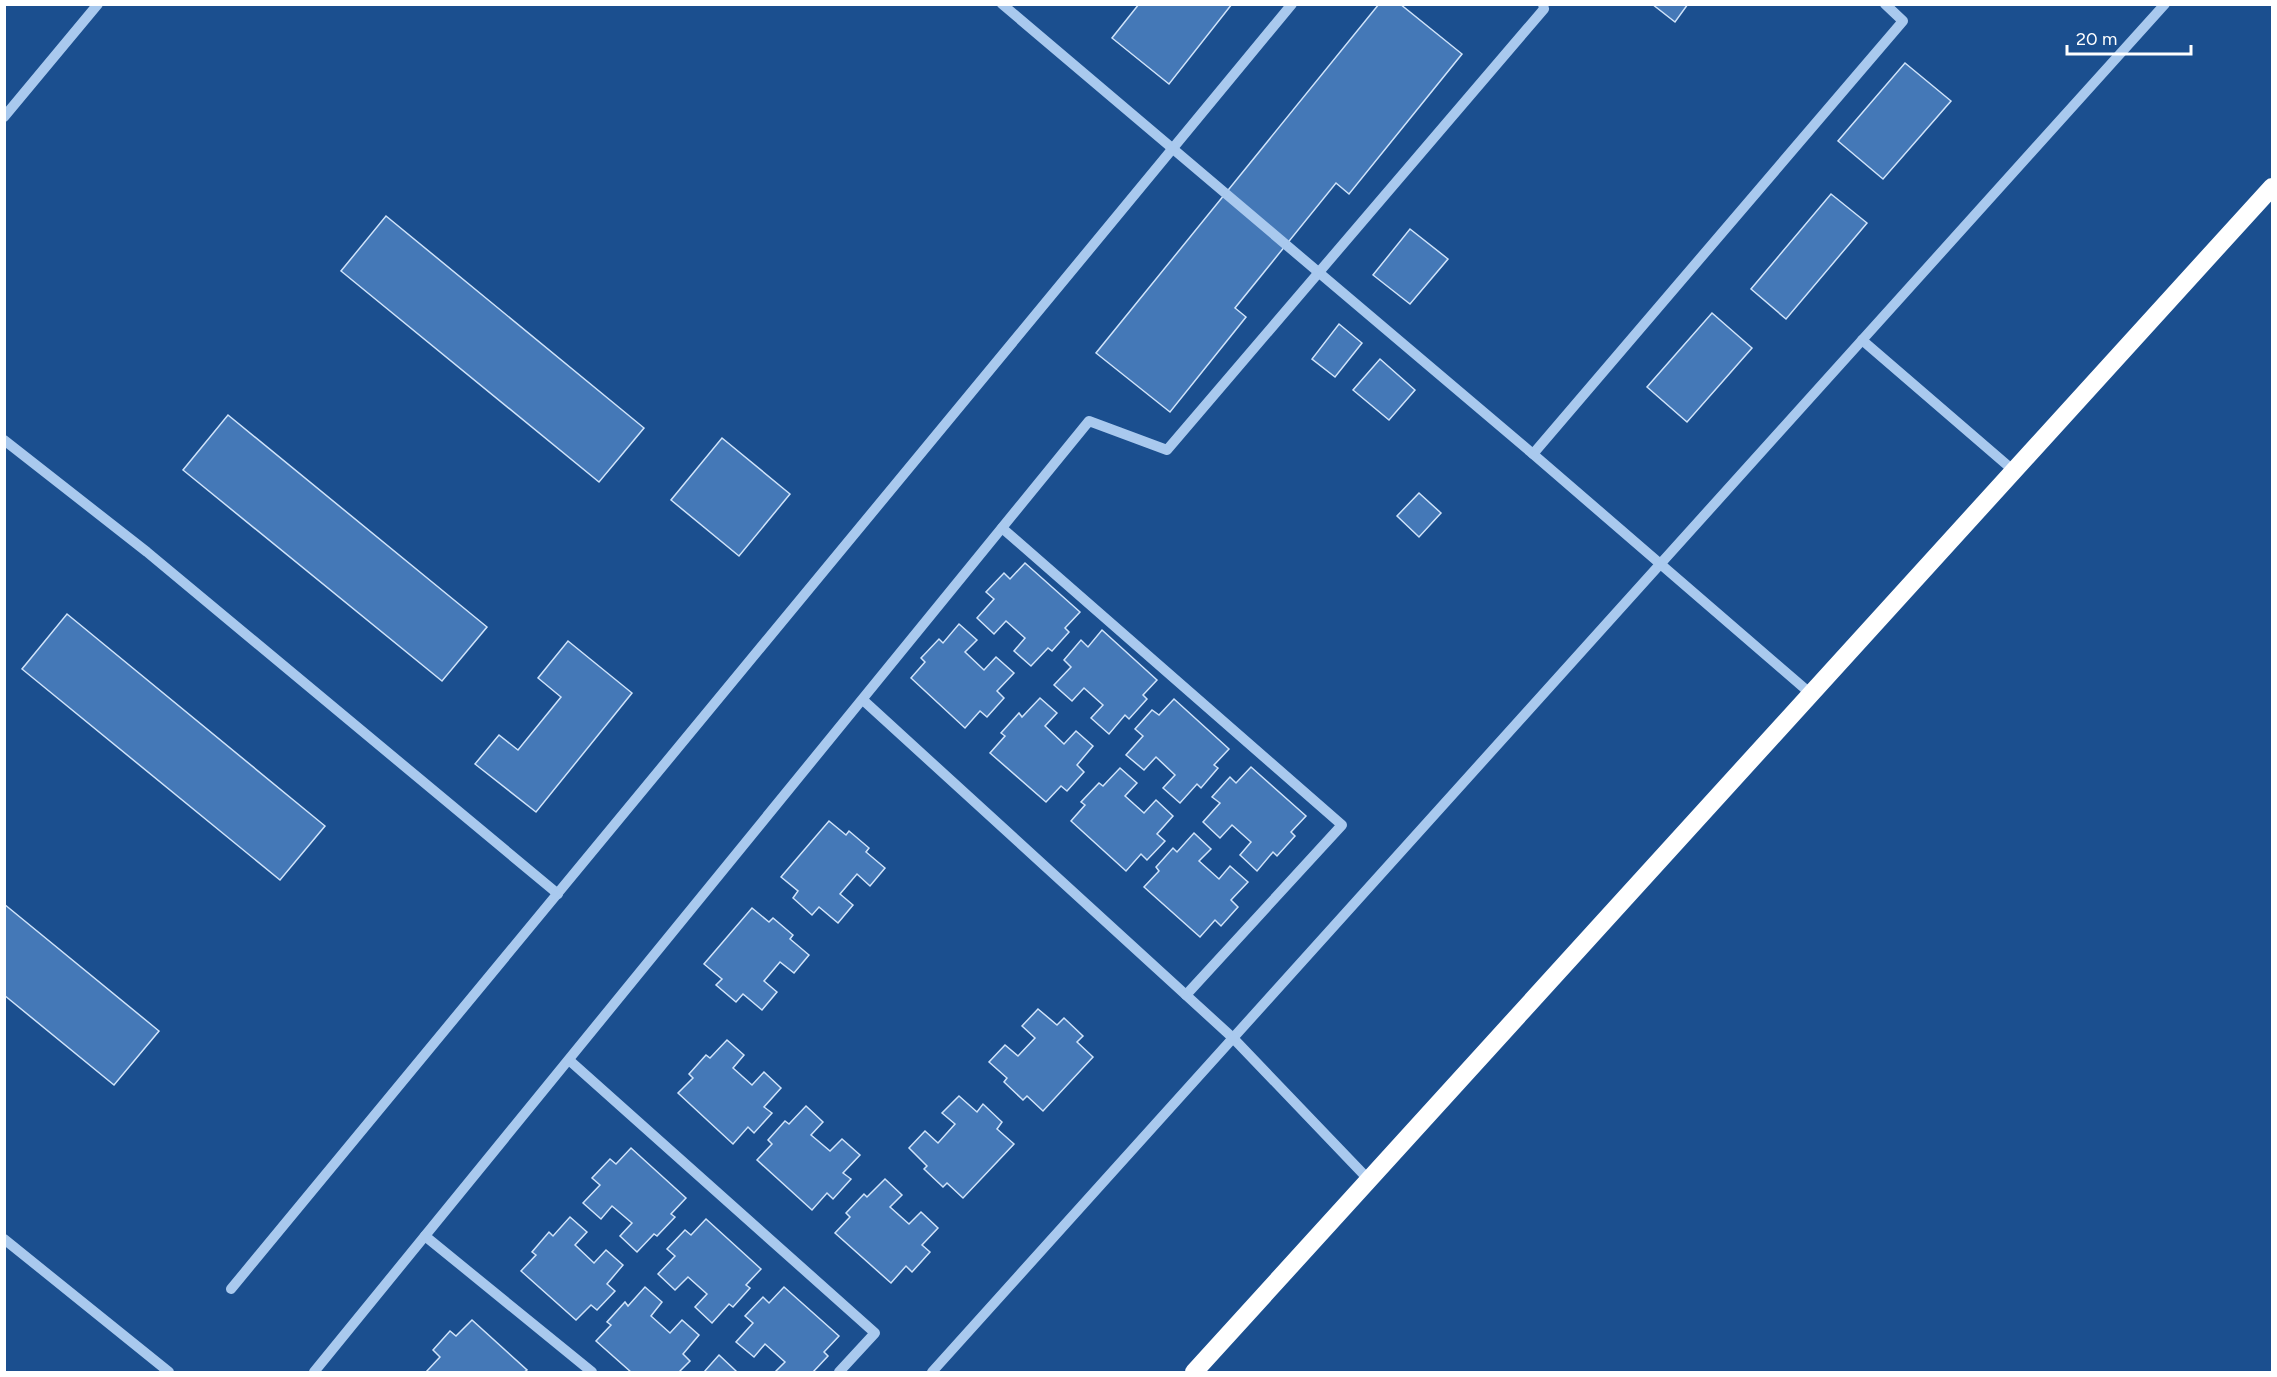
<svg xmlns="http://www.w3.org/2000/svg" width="2277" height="1377" font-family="Figtree,sans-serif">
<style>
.building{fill:#4478b7;stroke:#cfe3fa;stroke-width:1.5}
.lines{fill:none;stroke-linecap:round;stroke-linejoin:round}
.minor{stroke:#a9c9ee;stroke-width:10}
.highway{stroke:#fff;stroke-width:18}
</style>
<rect width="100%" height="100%" fill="#1b4f8f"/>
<g class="building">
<polygon points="1139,4 1232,4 1169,84 1112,38"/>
<polygon points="1379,4 1400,4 1462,54 1349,194 1336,183 1235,308 1246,317 1170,412 1096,353"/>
<polygon points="1652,4 1688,4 1675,22"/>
<polygon points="1905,63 1951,101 1883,179 1838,141"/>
<polygon points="1831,194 1867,223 1786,319 1751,289"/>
<polygon points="386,216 644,428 599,482 341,271"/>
<polygon points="1410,229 1448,259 1410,304 1373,275"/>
<polygon points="1712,313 1752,348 1687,422 1647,387"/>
<polygon points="1339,324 1362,343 1335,377 1312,359"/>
<polygon points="1380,359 1415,390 1389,420 1353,390"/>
<polygon points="228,415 487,627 442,681 183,470"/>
<polygon points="722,438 790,494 739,556 671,500"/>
<polygon points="1419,493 1441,513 1419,537 1397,516"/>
<polygon points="1025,563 1080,612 1065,628 1069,632 1052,651 1048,648 1031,666 1014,651 1025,638 1006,621 994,634 977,618 994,599 986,592 1004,573 1010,579"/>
<polygon points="67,614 325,826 280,880 22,669"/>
<polygon points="959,624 977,640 965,652 984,670 996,657 1014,673 997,691 1004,698 987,717 980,711 965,728 911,678 925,662 921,658 939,639 943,643"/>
<polygon points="1102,630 1157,680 1143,695 1147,699 1129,719 1125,715 1109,734 1091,718 1103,705 1084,688 1072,701 1054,685 1071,667 1064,660 1081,640 1088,647"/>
<polygon points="568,641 632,693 536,812 475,764 499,735 518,750 561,697 538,678"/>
<polygon points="1040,698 1057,713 1045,726 1064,744 1076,731 1093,746 1077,765 1084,772 1067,791 1061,786 1046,802 990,753 1005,736 1001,733 1019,713 1022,717"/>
<polygon points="1174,699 1229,749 1214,765 1218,768 1201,788 1197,784 1180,803 1163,788 1175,775 1156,757 1144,770 1126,755 1143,736 1135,729 1152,710 1159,715"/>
<polygon points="1251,767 1306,816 1291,832 1295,836 1277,856 1273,852 1257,871 1240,855 1251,842 1232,825 1220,838 1203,822 1220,803 1212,797 1230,777 1236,783"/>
<polygon points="1120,768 1137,783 1125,796 1144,813 1156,800 1173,816 1157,834 1165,841 1147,860 1141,854 1126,871 1071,821 1085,805 1081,802 1099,783 1103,786"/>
<polygon points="829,821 846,835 849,831 869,848 866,852 885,868 870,886 857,874 840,894 853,905 838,923 819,907 812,915 793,898 798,891 781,877"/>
<polygon points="1194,833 1211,849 1199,861 1219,879 1230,866 1248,882 1231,900 1238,907 1221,926 1215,920 1200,937 1144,887 1159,871 1156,867 1173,848 1177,852"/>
<polygon points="4,904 159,1031 114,1085 4,995"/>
<polygon points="752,908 769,922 773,918 793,935 790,939 809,955 794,973 780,962 764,981 777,992 762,1010 743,994 736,1002 716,985 722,979 704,964"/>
<polygon points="1038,1009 1057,1025 1064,1018 1083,1036 1077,1042 1093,1057 1043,1111 1027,1096 1023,1100 1004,1082 1007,1078 989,1062 1005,1045 1018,1056 1035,1038 1022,1026"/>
<polygon points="727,1040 744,1055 733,1068 752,1085 764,1072 781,1088 764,1107 772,1113 754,1133 748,1127 733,1144 678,1093 693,1078 689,1074 706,1055 710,1058"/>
<polygon points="959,1096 977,1112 983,1104 1002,1122 997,1129 1014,1144 963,1198 947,1183 943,1187 924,1169 927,1166 909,1148 925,1131 938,1143 955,1124 942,1113"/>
<polygon points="806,1106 823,1122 811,1135 830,1151 842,1139 860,1155 843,1173 851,1179 833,1199 827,1193 812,1210 757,1160 772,1144 768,1140 785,1121 789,1124"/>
<polygon points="631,1148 686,1198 671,1214 675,1217 657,1236 654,1234 637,1252 620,1236 632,1223 612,1206 601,1219 583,1203 600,1185 592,1178 610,1159 616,1164"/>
<polygon points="885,1179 902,1195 890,1207 909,1224 921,1212 938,1228 922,1245 930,1252 912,1272 906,1266 891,1283 835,1233 850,1217 846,1213 864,1194 867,1197"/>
<polygon points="570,1217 587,1232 575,1245 594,1263 606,1250 623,1265 607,1284 615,1291 597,1310 591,1305 576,1320 521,1271 536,1255 532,1252 549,1232 553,1236"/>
<polygon points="706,1219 761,1269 746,1285 750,1288 733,1307 729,1304 712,1323 695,1307 707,1294 688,1277 675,1290 658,1274 675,1256 667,1249 685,1230 691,1235"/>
<polygon points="645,1287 662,1302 651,1316 670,1333 682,1320 699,1335 683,1354 690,1361 679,1372 631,1372 596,1341 611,1325 607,1322 625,1302 628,1306"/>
<polygon points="784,1287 839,1336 824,1352 828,1356 813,1372 775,1372 785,1362 765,1344 754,1357 736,1342 753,1323 745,1316 763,1297 769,1303"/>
<polygon points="472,1320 527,1370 524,1372 426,1372 440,1357 433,1350 450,1331 456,1336"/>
<polygon points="719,1355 736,1371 735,1372 704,1372"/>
</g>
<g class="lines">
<g class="minor">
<polyline points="1002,4 1533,454 1811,694"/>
<polyline points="4,117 98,4"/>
<polyline points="1862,340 2014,471"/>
<polyline points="4,440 147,552 558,894"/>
<polyline points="1533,454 1903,21 1885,4"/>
<polyline points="1002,528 1342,825 1186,995"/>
<polyline points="863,700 1233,1038 1369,1180"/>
<polyline points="569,1060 875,1333 839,1372"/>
<polyline points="425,1236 592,1372"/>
<polyline points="4,1239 169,1372"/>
<polyline points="231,1289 1292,4"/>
<polyline points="314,1372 1089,421 1167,450 1544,9 1543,4"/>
<polyline points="932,1372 2165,4"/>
</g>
<polyline class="highway" points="1194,1372 2272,187"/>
</g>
<rect width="2277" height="1377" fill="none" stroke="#ffffff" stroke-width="12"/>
<path d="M2067 45v9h124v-9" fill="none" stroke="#ffffff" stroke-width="3"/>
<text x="2076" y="45" font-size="18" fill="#ffffff" stroke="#1b4f8f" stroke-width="4.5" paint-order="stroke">20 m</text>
</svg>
